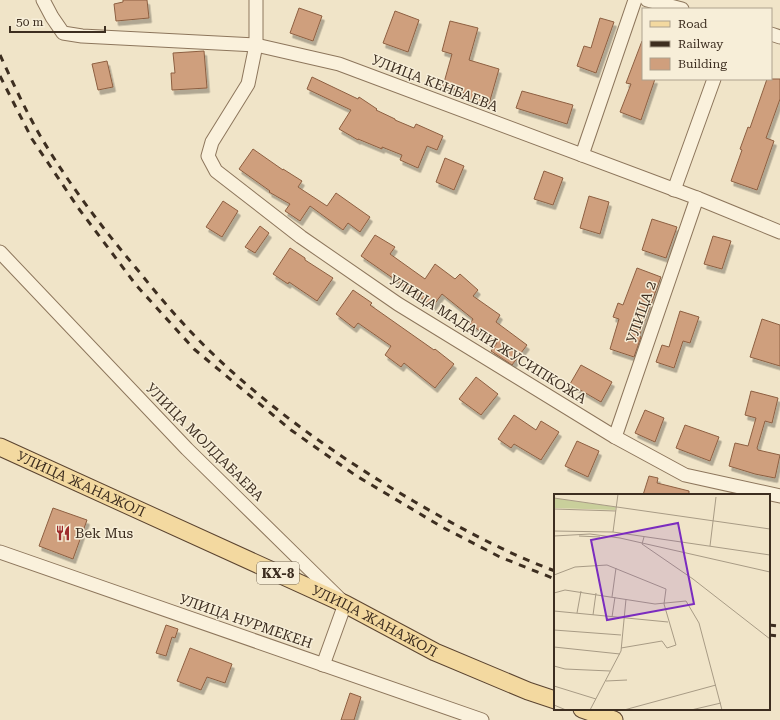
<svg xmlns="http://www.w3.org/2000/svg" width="780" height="720" font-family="'Roboto Serif',serif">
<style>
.building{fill:#cf9f7d;stroke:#8d5f41;filter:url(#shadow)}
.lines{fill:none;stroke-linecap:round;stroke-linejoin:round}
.minor-casing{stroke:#8d765c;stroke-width:15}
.major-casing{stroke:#5b4430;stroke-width:19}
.minor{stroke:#faf1dc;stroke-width:13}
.major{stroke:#f3d9a0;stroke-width:17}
.rail{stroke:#3d2e20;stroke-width:3;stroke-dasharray:7 7;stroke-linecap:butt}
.labels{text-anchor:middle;stroke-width:3;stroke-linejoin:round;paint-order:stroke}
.shield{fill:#f7eed8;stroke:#756857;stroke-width:1}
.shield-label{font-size:13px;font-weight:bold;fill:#3d2e20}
.street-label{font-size:14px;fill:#3d2e20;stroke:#f7eed8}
.poi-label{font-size:14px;fill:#3d2e20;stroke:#f7eed8;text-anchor:start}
.inset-road{fill:none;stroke:#a89b85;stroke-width:1}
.view{fill:#7b2cbf;fill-opacity:0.15;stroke:#7b2cbf;stroke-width:2}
.inset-edge{fill:none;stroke:#3d2e20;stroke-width:2}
</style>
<defs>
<filter id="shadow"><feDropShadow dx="2.5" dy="4.5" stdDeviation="0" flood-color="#0004"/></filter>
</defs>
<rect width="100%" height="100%" fill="#f0e4c8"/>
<g class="building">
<polygon points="123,0 147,0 149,18 116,21 114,4 123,2"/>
<polygon points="299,8 322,16 313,41 290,33"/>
<polygon points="395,11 419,20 408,52 383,43"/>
<polygon points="600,18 614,22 596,73 577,66 584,46 591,48"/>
<polygon points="450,21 478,28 469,60 499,69 489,104 467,98 468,94 443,86 452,54 442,51"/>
<polygon points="642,41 643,41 643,79 655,79 641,120 620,112 631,84 626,83"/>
<polygon points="204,51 207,88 172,90 171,73 175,73 173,53"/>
<polygon points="107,61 113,87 98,90 92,64"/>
<polygon points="312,77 358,99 359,97 377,109 376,110 395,119 395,120 414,128 416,124 443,136 437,150 427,146 418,168 400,160 402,155 382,147 382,149 358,139 358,140 339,129 351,110 307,89"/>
<polygon points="767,79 780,79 780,99 766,138 774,141 757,190 731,181 742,150 740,149 748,127 750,128"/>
<polygon points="522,91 573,105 567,124 516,108"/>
<polygon points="253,149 283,170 283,169 302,181 298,187 327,206 336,193 370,217 360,232 348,223 343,230 310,206 300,221 285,211 290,204 269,192 270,191 239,169"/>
<polygon points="445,158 464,166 454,190 436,182"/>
<polygon points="544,171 563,178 553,205 534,199"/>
<polygon points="589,196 609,202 600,234 580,228"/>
<polygon points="223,201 238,211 222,237 206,227"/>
<polygon points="652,219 677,227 666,258 642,250"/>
<polygon points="260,226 269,233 255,253 245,247"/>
<polygon points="375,235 395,247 390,254 425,279 435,264 455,279 460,274 478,290 473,296 500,315 496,322 527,345 512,365 491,351 497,343 470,324 473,319 442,294 433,306 361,256"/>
<polygon points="713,236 731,241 722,269 704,264"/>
<polygon points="290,248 305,258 305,260 333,278 317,301 289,282 288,284 273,274"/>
<polygon points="637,268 661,277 639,336 641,337 634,357 610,349 619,319 613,317 618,303 623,305"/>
<polygon points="353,290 372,303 370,305 434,350 435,349 454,364 435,388 404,363 401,367 385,355 391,346 358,323 354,328 336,314"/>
<polygon points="680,311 699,317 690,343 683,341 674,368 656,362 662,345 669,347"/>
<polygon points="762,319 780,325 780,366 750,357"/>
<polygon points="581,365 612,382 601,402 570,384"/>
<polygon points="476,377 498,394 481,415 459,399"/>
<polygon points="751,391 778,398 772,423 765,421 757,448 758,450 780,455 775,478 755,474 729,466 735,443 748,446 756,418 745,415"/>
<polygon points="645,410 664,418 655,442 635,433"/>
<polygon points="514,415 536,430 541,421 559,432 541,460 514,444 511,448 498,439"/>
<polygon points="685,425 719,437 710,461 676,448"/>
<polygon points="577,441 599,451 588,477 565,466"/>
<polygon points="649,476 658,478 657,483 689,491 689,495 643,495"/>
<polygon points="53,508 87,520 73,559 39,546"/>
<polygon points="166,625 178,629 175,638 172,637 166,656 156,653"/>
<polygon points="190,648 232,664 225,683 207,677 201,690 177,681"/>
<polygon points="350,693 361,697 354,720 341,720"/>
</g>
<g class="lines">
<g class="minor-casing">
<g id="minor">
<polyline points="43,0 52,17 63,33 82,36 256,45 339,64 697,198 780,232"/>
<polyline points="256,0 256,45 248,84 212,142 208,156 216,171 301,237 398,304 615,437 685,475 780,496"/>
<polyline points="647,0 682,9"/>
<polyline points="771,34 780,37"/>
<polyline points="582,155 635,0"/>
<polyline points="674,190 714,79"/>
<polyline points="0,252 187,449 345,604 323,665"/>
<polyline points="615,437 697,198"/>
<polyline points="0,552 482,720"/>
</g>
</g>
<g class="major-casing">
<g id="major">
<path id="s1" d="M0 447 345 604 435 652 528 691 555 700"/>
<polyline points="582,709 614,720"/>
</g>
</g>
<use href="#minor" class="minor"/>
<use href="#major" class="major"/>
<g class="rail">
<path d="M0 55C12 81 24 107 38 132 67 182 103 229 141 274 157 294 174 314 192 333 255 399 336 456 415 502 460 528 506 553 555 571"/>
<polyline points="0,76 32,139 79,209 136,285 194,349 291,430 355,475 442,527 500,557 555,579"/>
<polyline points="769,625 780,626"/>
<polyline points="769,635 780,636"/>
</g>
</g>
<defs>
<g id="restaurant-bare" transform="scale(1.2)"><path d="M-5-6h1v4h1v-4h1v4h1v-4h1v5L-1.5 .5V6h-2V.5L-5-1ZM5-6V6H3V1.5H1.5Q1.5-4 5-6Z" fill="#9e2a2b" stroke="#f7eed8" stroke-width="2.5" paint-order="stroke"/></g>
</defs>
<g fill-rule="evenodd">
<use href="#restaurant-bare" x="63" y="533"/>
</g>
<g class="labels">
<rect class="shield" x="257" y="562" width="42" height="22" rx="3"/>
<g class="shield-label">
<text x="278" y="578">КХ-8</text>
</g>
<g class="street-label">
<text transform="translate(435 83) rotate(21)" y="5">УЛИЦА КЕНБАЕВА</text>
<text transform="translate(641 312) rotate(-71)" y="5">УЛИЦА 2</text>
<text transform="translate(488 339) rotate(32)" y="5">УЛИЦА МАДАЛИ ЖУСИПКОЖА</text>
<text transform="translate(205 442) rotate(45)" y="5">УЛИЦА МОЛДАБАЕВА</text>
<text dy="5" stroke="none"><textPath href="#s1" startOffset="89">УЛИЦА ЖАНАЖОЛ</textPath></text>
<text transform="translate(246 621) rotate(19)" y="5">УЛИЦА НУРМЕКЕН</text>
<text dy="5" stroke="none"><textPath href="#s1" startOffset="413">УЛИЦА ЖАНАЖОЛ</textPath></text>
</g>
<g class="poi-label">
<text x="75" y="538">Bek Mus</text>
</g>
</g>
<g transform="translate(554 494)">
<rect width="216" height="216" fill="#f0e4c8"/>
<path d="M0 4 62 13 61 16 0 14Z" fill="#c9cf9b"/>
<path class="inset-road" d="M0 4 216 35M0 15 62 17M0 37 59 38 216 61M59 38 64 0M0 42 36 40 66 44 216 78M25 42 46 43M90 43 88 50 139 85 216 145M156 52 162 3M0 81 21 73 53 71 112 95 110 110 122 151 113 154 108 147 67 154M0 99 11 96 101 110 132 107 145 129 168 216M58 103 62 74M0 117 114 128M23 119 27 97M39 121 42 99M58 123 61 103M0 136 67 141M0 153 66 160M0 172 11 175 56 177M52 187 73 186M0 192 42 205M0 211 12 216M36 216 67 157 72 105M70 216 162 191M137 216 167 209"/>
<path class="view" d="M124 29 140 110 53 126 37 46Z"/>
<rect width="216" height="216" class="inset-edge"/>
</g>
<rect x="642" y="8" width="130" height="72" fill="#f7eed8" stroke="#ada18e"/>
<rect x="650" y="21" width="20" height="6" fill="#f3d9a0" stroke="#ada18e"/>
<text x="678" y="28" font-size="12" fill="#3d2e20">Road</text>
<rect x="650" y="41" width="20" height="6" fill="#3d2e20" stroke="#ada18e"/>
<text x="678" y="48" font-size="12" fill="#3d2e20">Railway</text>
<rect x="650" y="58" width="20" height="12" fill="#cf9f7d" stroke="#ada18e"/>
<text x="678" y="68" font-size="12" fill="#3d2e20">Building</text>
<path d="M10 26v6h95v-6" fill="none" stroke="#3d2e20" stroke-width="2"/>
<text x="16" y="26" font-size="12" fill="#3d2e20" stroke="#f7eed8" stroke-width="3" paint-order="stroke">50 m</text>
</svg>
